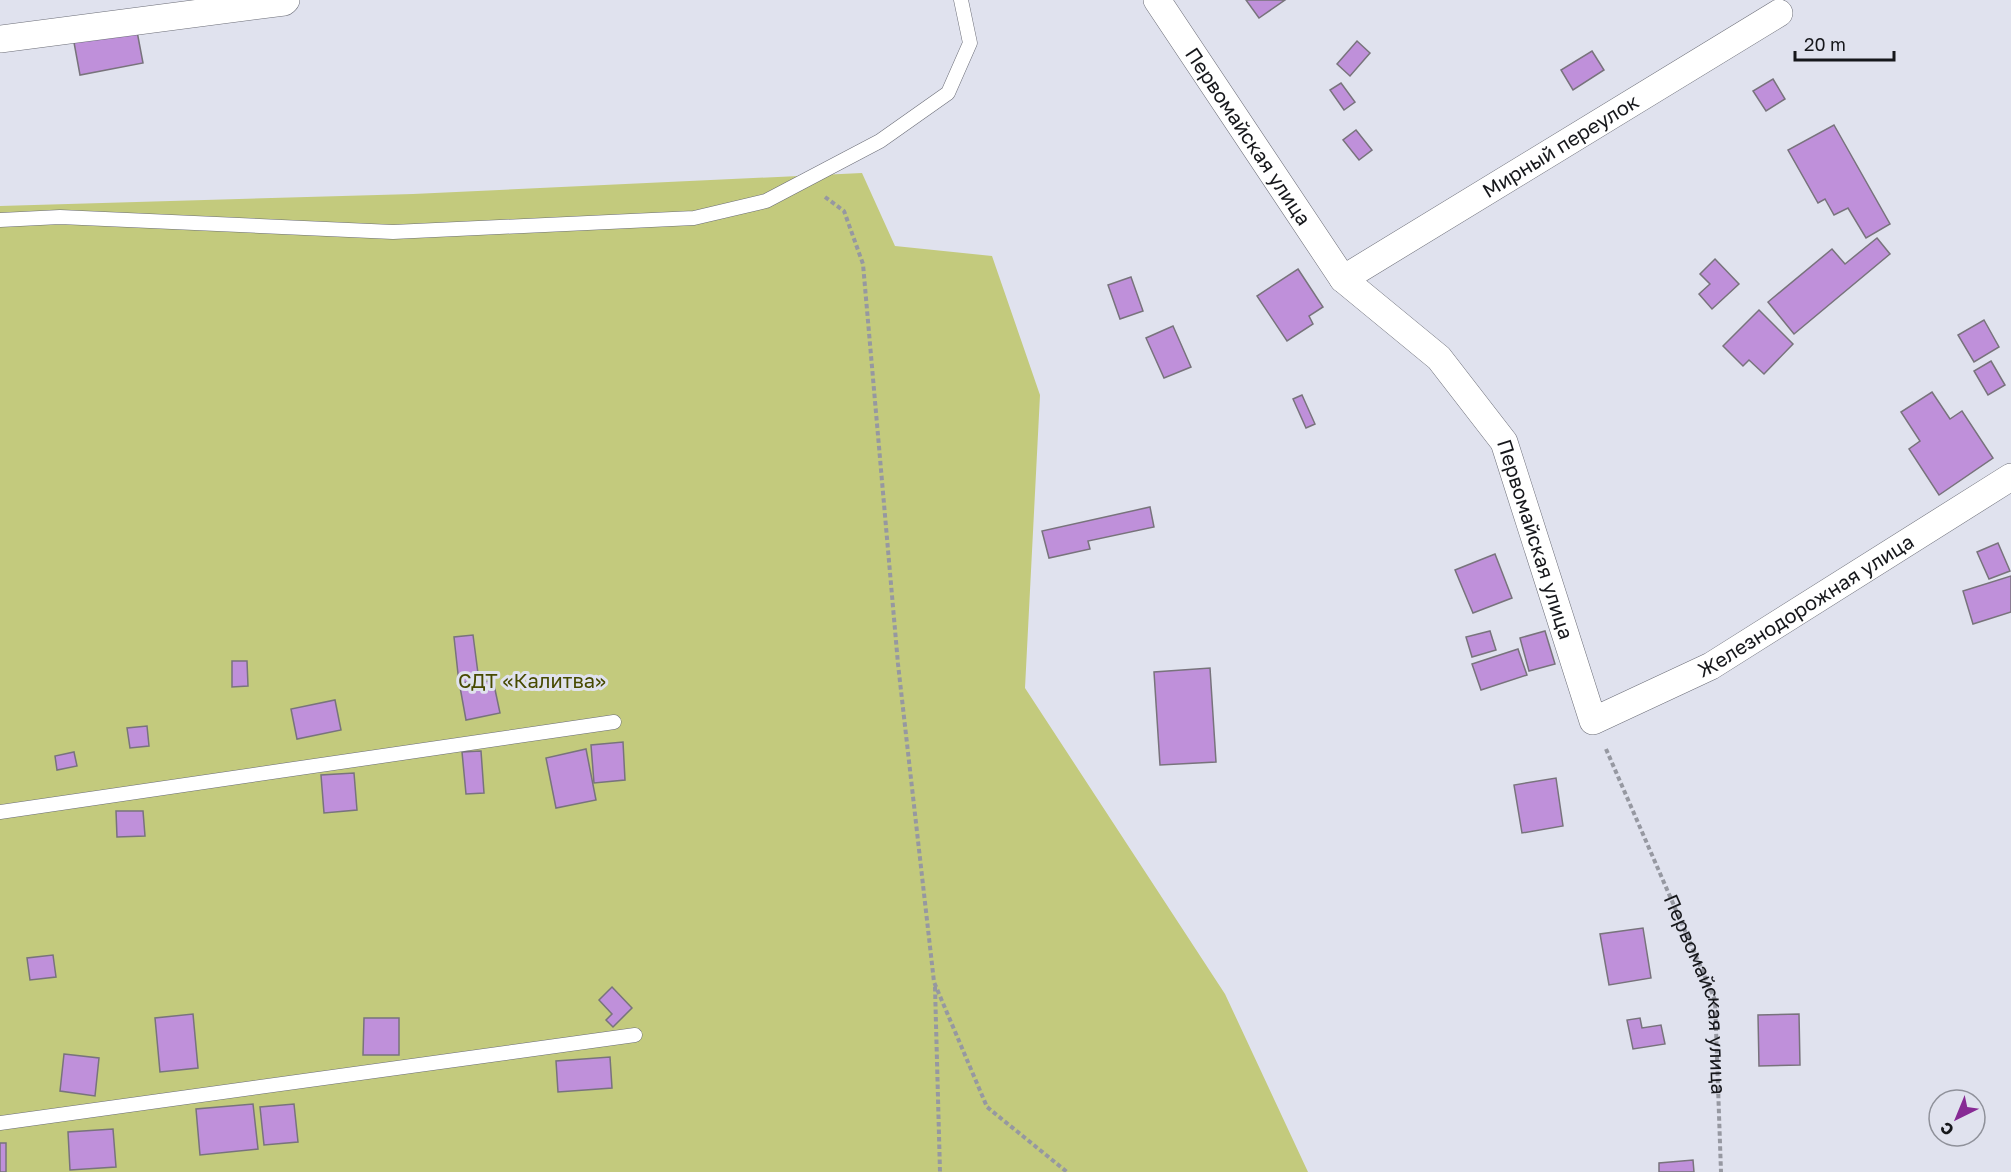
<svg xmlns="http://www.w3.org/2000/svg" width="2011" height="1172" font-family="'Golos Text',sans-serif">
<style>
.green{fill:#c3ca7d}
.building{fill:#bf90da;stroke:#78737c;stroke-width:1.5}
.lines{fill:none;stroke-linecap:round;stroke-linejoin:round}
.service-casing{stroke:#6b6d77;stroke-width:15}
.minor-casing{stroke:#6b6d77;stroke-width:28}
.path{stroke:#9698a1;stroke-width:4;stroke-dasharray:4.5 3;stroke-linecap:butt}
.service{stroke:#fff;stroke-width:14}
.minor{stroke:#fff;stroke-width:27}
.labels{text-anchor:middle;stroke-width:6;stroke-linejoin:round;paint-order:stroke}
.street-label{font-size:20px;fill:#16171b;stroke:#e0e2ee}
.park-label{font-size:20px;fill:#474a01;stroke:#e0e2ee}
</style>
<rect width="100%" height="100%" fill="#e0e2ee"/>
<polygon class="green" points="862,173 895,246 992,256 1040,395 1025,688 1225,994 1308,1172 0,1172 0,206 413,194"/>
<g class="building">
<polygon points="1246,0 1285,0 1259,18"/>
<polygon points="136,26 143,63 80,75 73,37"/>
<polygon points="1357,41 1370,53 1350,76 1337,64"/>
<polygon points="1592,51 1604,70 1573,90 1561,70"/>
<polygon points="1773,79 1785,99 1766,111 1753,91"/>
<polygon points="1341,83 1355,102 1344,110 1330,90"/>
<polygon points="1834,125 1890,224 1866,238 1848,208 1834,215 1825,199 1818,203 1788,150"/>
<polygon points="1356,130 1372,150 1359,160 1343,140"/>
<polygon points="1877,238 1890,254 1794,334 1768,302 1832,249 1845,264"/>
<polygon points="1715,259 1739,284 1712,309 1699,294 1710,284 1700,274"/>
<polygon points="1298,269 1323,307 1309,316 1313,324 1287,341 1257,296"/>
<polygon points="1131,277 1143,311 1120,319 1108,285"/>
<polygon points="1759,310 1793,344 1764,374 1749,360 1743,366 1723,346"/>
<polygon points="1984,320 1999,347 1974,362 1958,335"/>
<polygon points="1173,326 1191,367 1164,378 1146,338"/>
<polygon points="1991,361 2005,385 1988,395 1974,371"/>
<polygon points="1932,392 1950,419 1962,411 1993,458 1939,495 1909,449 1920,441 1901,412"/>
<polygon points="1302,395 1315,424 1306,428 1293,399"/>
<polygon points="1150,507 1154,527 1088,541 1090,549 1049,558 1042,531"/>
<polygon points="1998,543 2010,571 1989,579 1977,552"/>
<polygon points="1495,554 1512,598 1473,613 1455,570"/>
<polygon points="2011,576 2011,612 1973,624 1963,591"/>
<polygon points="1490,631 1496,650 1472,657 1466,637"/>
<polygon points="1545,631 1555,664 1529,671 1520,638"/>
<polygon points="473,635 479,681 459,683 454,637"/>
<polygon points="1518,649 1527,675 1481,690 1472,664"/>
<polygon points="232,661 247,661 248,686 232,687"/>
<polygon points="1210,668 1216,762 1160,765 1154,672"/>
<polygon points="493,680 500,713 466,720 460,687"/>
<polygon points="335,700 341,730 297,739 291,709"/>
<polygon points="147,726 149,746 130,748 127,728"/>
<polygon points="623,742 625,780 594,783 591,745"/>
<polygon points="586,749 596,800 556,808 546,758"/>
<polygon points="481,751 484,793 466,794 462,752"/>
<polygon points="74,752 77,766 57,770 55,756"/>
<polygon points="354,773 357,810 324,813 321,775"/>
<polygon points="1556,778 1563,826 1522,833 1514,785"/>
<polygon points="116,811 143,811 145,836 117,837"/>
<polygon points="1643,928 1651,978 1609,985 1600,934"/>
<polygon points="53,955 56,977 30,980 27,958"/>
<polygon points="612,987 632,1008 613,1027 606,1020 612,1014 599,1000"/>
<polygon points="193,1014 198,1068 160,1072 155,1018"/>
<polygon points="1799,1014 1800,1065 1759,1066 1758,1015"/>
<polygon points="364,1018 399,1018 399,1055 363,1055"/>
<polygon points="1640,1018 1642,1028 1661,1025 1665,1044 1633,1049 1627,1020"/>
<polygon points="64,1054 99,1058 95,1096 60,1091"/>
<polygon points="610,1057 612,1088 558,1092 556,1061"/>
<polygon points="253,1104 258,1149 200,1155 196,1109"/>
<polygon points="294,1104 298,1142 264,1145 260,1107"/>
<polygon points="113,1129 116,1167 70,1170 68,1132"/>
<rect x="0" y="1143" width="6" height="29"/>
<polygon points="1693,1160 1694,1172 1659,1172 1659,1163"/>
</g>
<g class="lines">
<g class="service-casing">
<g id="service">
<polyline points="0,220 60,217 393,232 694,218 766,201 880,141 948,93 970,43 961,0"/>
<polyline points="0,812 614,722"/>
<polyline points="0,1123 635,1035"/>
</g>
</g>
<g class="minor-casing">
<g id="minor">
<path id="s2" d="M1157 0 1343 279 1439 358 1504 442 1593 721 1711 666 2011 477"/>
<polyline points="0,39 284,2 286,0"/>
<path id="s3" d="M1343 279 1779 13"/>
</g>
</g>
<g class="path">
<polyline points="825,197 844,211 863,264 898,664 934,982 987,1107 1067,1172"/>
<path id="s1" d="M1606 749 1715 1000 1721 1172"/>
<polyline points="935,987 940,1172"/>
</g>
<use href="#service" class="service"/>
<use href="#minor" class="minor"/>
</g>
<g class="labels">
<g class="street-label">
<text dy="7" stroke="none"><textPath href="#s2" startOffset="164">Первомайская улица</textPath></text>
<text dy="7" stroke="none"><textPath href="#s3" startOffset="255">Мирный переулок</textPath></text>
<text dy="7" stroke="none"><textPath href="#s2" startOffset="668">Первомайская улица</textPath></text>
<text dy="7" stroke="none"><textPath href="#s2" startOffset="1101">Железнодорожная улица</textPath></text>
<text dy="7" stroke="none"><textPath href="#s1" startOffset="264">Первомайская улица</textPath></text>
</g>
<g class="park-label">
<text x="532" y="688">СДТ «Калитва»</text>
</g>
</g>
<g transform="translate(1957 1118) rotate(223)"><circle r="28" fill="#e0e2ee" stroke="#8f919a" stroke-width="1.5"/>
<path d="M0-4.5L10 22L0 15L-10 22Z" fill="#872a94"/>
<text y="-9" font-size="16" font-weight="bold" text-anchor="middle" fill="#16171b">С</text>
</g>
<path d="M1795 51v9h99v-9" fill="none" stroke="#16171b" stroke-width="3"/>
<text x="1804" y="51" font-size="18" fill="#16171b" stroke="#e0e2ee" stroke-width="4.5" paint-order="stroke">20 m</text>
</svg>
